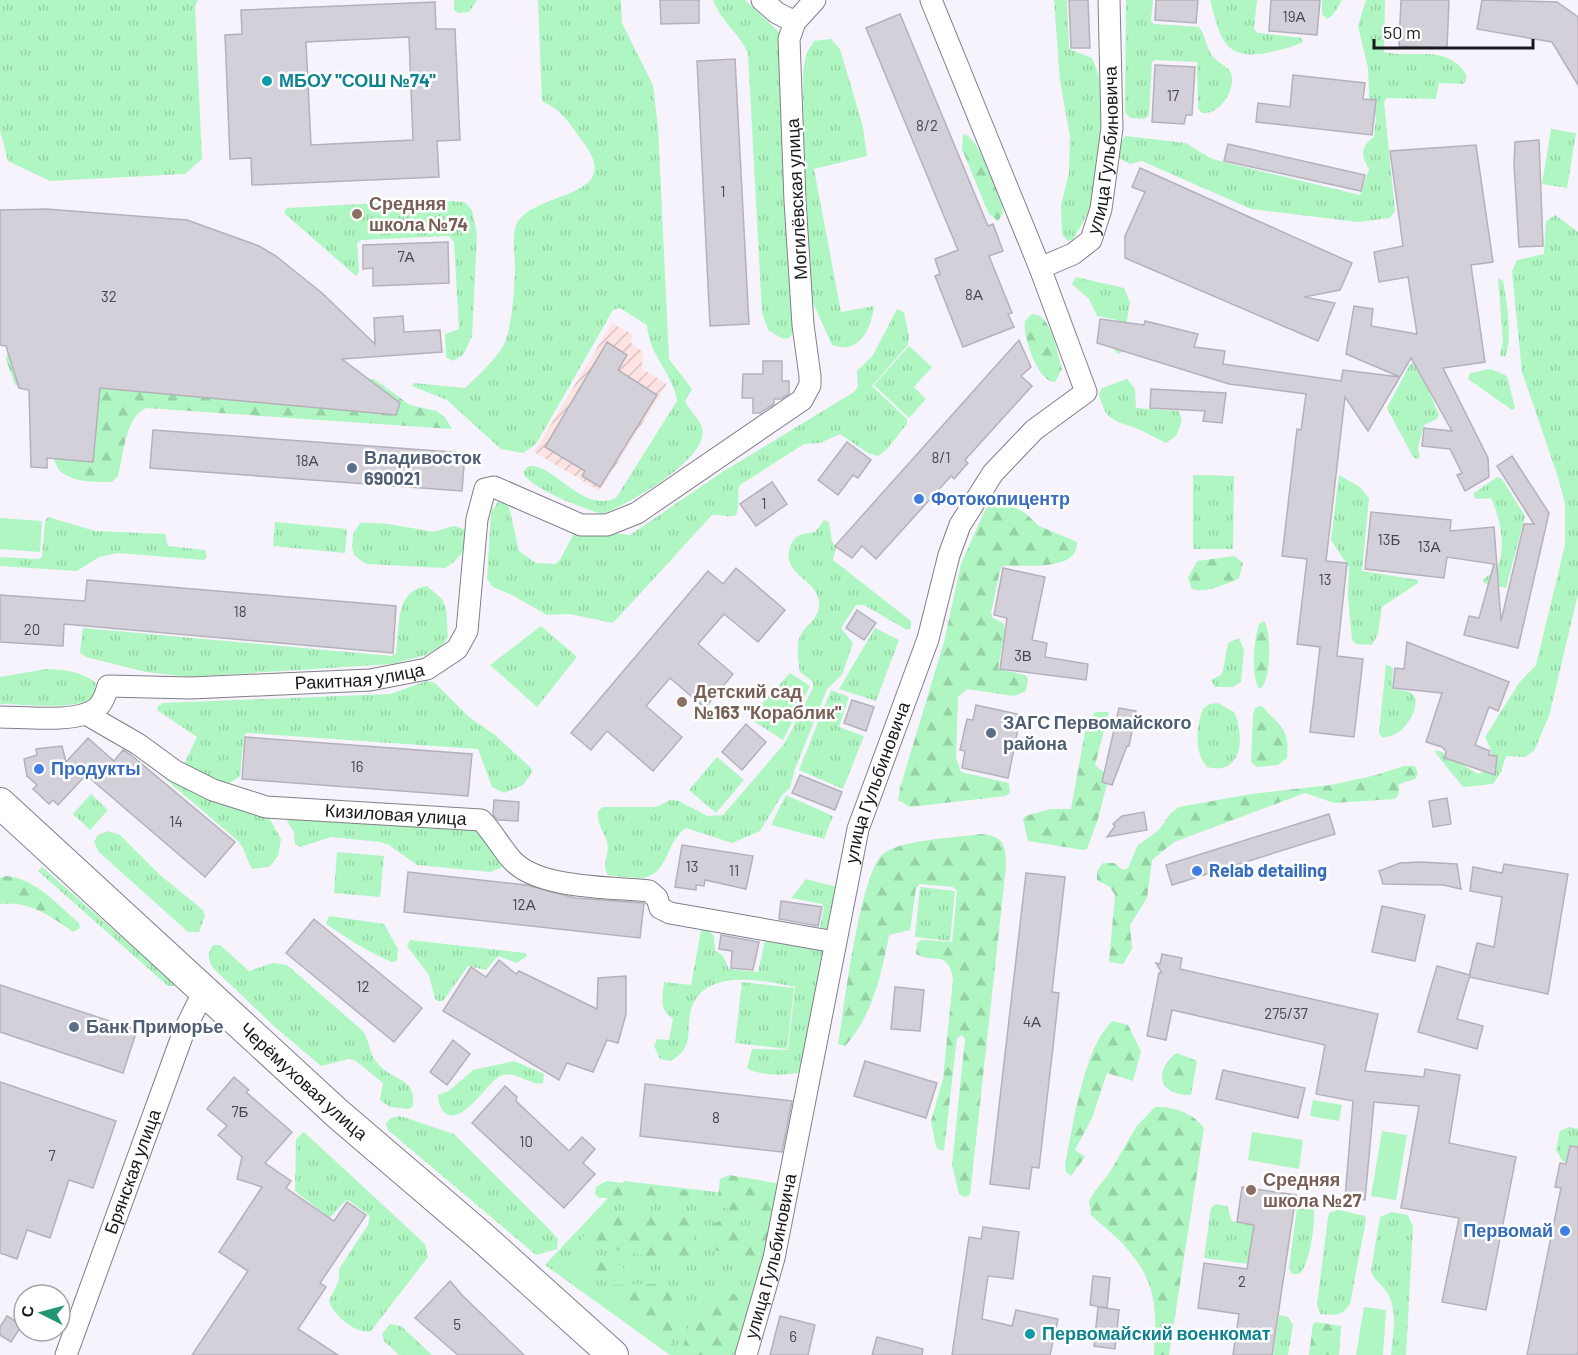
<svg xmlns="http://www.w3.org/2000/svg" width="1578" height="1355" font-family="Barlow,sans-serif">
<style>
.industrial{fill:url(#industrial-furrows)}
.grass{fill:url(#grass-tufts)}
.forest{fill:url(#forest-firs)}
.pitch{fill:#aff6c2}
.building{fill:#d3d0da;stroke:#b4b1bb;stroke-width:1.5;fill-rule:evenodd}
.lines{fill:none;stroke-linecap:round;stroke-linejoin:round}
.street-casing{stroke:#817f88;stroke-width:23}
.secondary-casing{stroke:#817f88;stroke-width:32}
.street{stroke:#fff;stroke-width:21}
.secondary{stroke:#fff;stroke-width:30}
.culture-dot{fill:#0f9aa8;stroke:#fff;stroke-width:2}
.education-dot{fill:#8d6e63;stroke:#fff;stroke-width:2}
.service-dot{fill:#5c6f8a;stroke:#fff;stroke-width:2}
.shop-dot{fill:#3f7fe0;stroke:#fff;stroke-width:2}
.labels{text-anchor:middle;stroke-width:5;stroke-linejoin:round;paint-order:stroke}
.number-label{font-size:15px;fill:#48474c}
.culture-label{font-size:18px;font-weight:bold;fill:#0d838f;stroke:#fff;text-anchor:start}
.street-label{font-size:18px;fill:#1a191d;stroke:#fff}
.education-label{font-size:18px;font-weight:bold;fill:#785e54;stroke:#fff;text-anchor:start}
.service-label{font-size:18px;font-weight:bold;fill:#4e5e75;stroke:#fff;text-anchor:start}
.shop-label{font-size:18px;font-weight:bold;fill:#366cbe;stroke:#fff;text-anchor:start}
</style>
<defs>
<pattern id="industrial-furrows" width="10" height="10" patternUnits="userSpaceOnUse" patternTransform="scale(1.5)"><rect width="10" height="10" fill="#fee3e3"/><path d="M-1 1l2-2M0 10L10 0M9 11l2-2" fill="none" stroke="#d9c2c2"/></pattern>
<pattern id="grass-tufts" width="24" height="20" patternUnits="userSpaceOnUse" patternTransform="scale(1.5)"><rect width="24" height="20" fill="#aff6c2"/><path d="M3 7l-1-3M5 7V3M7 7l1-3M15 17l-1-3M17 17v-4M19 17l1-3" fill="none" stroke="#96d2a6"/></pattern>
<pattern id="forest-firs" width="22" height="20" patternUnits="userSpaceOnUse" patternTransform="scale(1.5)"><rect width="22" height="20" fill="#aff6c2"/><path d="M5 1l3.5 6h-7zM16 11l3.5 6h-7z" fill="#96d2a6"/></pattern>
</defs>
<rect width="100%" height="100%" fill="#f6f3fd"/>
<polygon class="industrial" points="612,323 634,335 630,342 643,352 642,369 667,384 600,491 534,452"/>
<g class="grass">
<polygon points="0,0 198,0 195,7 202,159 185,174 50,181 8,161 0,130"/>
<polygon points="454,0 477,0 469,12 458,13 454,10"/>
<path d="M538 0H621L622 23 653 85 658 127 669 359 692 389 685 401C689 410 699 418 702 428 711 458 626 506 602 514 583 508 533 490 523 473L527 467C550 458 580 514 616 498L677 401C673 373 649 356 647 325L620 308 613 310 536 444 523 453 501 449 447 400 412 386 414 383 465 388C478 376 492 363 502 348 512 332 515 287 515 267 515 256 512 237 516 226 529 190 628 201 583 142 570 124 563 111 542 101Z"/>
<path d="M713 0H745L782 35 798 326 789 338 783 339 768 330 762 313 748 53C739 33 721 21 713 0Z"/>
<path d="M1054 0H1067L1069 49 1092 58C1115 106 1105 198 1072 240L1068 241 1062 235 1061 205 1069 173 1070 136 1060 81Z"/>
<path d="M1126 0H1153L1151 21 1154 24 1199 27C1206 36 1206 48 1213 57 1218 63 1228 66 1231 73 1237 89 1219 116 1202 113L1198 108 1197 62 1155 60 1152 62 1149 115 1145 119 1130 118 1125 112Z"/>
<path d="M1210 0H1257L1254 29 1258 33 1302 38 1303 42C1292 48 1278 50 1266 53 1222 61 1220 35 1210 0Z"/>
<polygon points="1322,0 1342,0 1333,15 1327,19 1322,14"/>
<path d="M1366 0H1385L1384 52C1415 59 1448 43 1467 76L1464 84 1439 83 1436 99 1387 98 1384 102 1395 211 1390 218 1358 222 1251 209 1142 161 1130 164 1119 158 1120 143 1126 136 1186 143 1210 158 1224 162 1360 195 1369 169C1360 155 1361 146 1374 137L1376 117 1370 111 1368 68 1358 26Z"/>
<path d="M831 39 840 49 863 127 867 156 814 169 841 312 874 306C871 330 859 355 832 345L811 298 804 201 803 74 806 54 814 41Z"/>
<polygon points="1551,129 1576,133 1567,188 1542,184"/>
<polygon points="434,200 464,202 472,210 477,234 472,336 463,355 453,361 446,357 445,334 459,329 454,242 449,236 361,240 357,243 359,272 356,276 284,213 287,208"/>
<polygon points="1555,215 1578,232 1578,594 1549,716 1534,751 1525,757 1506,756 1501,772 1493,784 1463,787 1434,751 1440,751 1478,774 1485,771 1492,752 1485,737 1519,683 1536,665 1565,545 1565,504 1558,477 1522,372 1512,271 1517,260 1544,254 1546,221"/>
<polygon points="1076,277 1124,288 1130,302 1122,352 1118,354 1114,349 1117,320 1097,316 1089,299 1072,284"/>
<path d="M1498 278 1503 281C1507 302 1513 338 1505 357L1500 355 1503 341Z"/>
<path d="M897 309 904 312 909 336 908 345 872 386 907 419V424L887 449 878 456 868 453 840 434 820 443 804 444 740 485C735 492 743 516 732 516 725 517 719 514 712 515L613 623 570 614 547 615 512 595 493 587 487 579 491 512 498 502H504L509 507 519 551 536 563 555 564 560 560 573 535 582 530 630 535 724 471 854 392 858 387 857 371 873 355Z"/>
<polygon points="909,346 932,367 914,387 926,399 909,418 874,385"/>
<path d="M1414 363C1421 368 1433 403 1439 414L1437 419 1424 425 1418 448 1420 458 1418 459 1413 457 1387 408 1410 364Z"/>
<polygon points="1491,369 1507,376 1515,408 1512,410 1468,379 1470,373"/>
<path d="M1127 379 1135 389 1136 408 1179 411 1182 421 1176 436 1166 443C1155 438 1143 430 1130 426 1109 419 1105 417 1099 394L1102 388Z"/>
<polygon points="1193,475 1234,476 1233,549 1193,549"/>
<polygon points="1339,475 1360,487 1369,498 1362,571 1418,580 1418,583 1382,607 1378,634 1372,645 1356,644 1352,640 1348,597 1349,567 1331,540"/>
<path d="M1497 477 1502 479 1525 516 1506 588 1484 583 1483 580C1487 575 1494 574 1497 568 1507 547 1500 518 1491 498L1476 499 1473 494Z"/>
<polygon points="48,517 95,531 165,534 168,546 205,550 207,557 204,560 118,553 99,557 77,571 0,566 0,557 38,559 42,557 45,521"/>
<path d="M824 520 829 522 832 541 836 548 833 560 911 621V628L907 630 864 605H856L841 628 853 643 842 675 827 689 795 769 790 788 782 795 760 831 732 843 686 828C678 834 673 842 669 851 654 886 642 878 608 875 601 864 610 854 607 842 604 831 596 823 598 811L603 807H656L670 800 679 801 707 816 723 815 785 743 813 688V682L800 672C798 659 795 642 803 631 809 623 820 616 819 604 819 578 780 575 790 547 796 533 802 534 815 532Z"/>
<polygon points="275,522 347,529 345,553 273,546"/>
<path d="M360 523C383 522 405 527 427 531 438 533 445 527 455 526L466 530C467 549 460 559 445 568L367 564 360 560 354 555 352 547 353 534Z"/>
<path d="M427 586 442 599 446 608 448 637 443 645 426 655 392 664 189 677 146 672 86 657 80 653 83 628 391 656 396 653C400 627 394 591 427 586Z"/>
<polygon points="541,626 577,657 537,707 490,665"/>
<polygon points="875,628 899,640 876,701 839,689"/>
<polygon points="1239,638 1244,650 1241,682 1233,687 1215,687 1211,680 1221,675 1223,671 1228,643"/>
<path d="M1386 664 1393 668 1392 689C1398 690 1406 690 1411 693 1425 702 1404 740 1382 737L1379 733Z"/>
<path d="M47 669C66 670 81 671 96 683L93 698C74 711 24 704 0 704V677Z"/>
<polygon points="790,673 810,686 783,740 749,718"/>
<path d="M427 681 435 683 469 717 495 735 530 767 533 771 523 785 504 793 492 787 478 749 247 733 244 735 240 776C223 792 202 777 186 767L185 762 197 737 157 710 158 706 163 703 390 694Z"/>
<polygon points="831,690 849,697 839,727 864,736 843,789 799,770"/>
<path d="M1218 703 1234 712C1242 728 1245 763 1222 768 1218 769 1211 768 1207 767 1194 753 1196 726 1203 709L1209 704Z"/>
<path d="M135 753 269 818 281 839 278 856 269 867 252 869C246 859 246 850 238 841Z"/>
<polygon points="717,757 744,780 716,813 689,790"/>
<polygon points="91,794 108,810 90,830 73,814"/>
<polygon points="786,795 833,816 824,839 771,825"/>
<polygon points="282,813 477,826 504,862 501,868 490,872 417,865 389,845 380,842 331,837 300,847 295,844 294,832"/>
<polygon points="108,831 120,835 160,875 203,910 205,916 199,932 188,932 99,852 94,842 97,836"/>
<polygon points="337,852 384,856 380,897 334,893"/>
<polygon points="42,867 173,982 174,986 168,986 38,871"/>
<polygon points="806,879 841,888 835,931 822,930 820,927 824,907 822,904 791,898"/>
<polygon points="920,887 955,891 950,941 915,937"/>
<path d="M329 916 384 924 398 949 397 961 392 962C368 952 348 939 326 924Z"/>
<path d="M709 929 714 937 715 950 723 956 729 969 758 972 765 941 769 940 828 949 808 1070C792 1076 762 1077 747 1068L752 1049 788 1050 795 987C766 981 710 968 693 1004 683 1027 698 1045 671 1061L660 1059 654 1046 657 1039 669 1040 673 1018C658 1011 663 996 664 982L691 985 701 930Z"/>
<polygon points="410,940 525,953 527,956 517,963 498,956 486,970 468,966 443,1001 438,1001 435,999 429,975 407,946"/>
<path d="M213 945H220L249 971 273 963 287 965 363 1031C370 1042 369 1055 379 1065 395 1082 416 1077 413 1106L409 1109 390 1107 380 1100 383 1083 356 1061 349 1059 321 1066 275 1027 213 968C208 959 207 954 213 945Z"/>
<polygon points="742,982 794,988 787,1049 735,1043"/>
<path d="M514 1061 544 1074 543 1083C531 1087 518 1071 503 1075 488 1079 462 1129 444 1112 440 1108 438 1101 438 1095L449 1091 473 1070Z"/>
<polygon points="400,1116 454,1134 549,1229 558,1239 557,1249 536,1255 388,1130 386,1123 391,1118"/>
<polygon points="1569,1127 1578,1129 1578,1162 1563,1162 1556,1150 1560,1131"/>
<path d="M304 1132 425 1244 428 1257 371 1331C356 1335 333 1315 329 1301L339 1280V1269L368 1225 370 1216 348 1200 345 1201 330 1218 295 1191 296 1139Z"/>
<polygon points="624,1181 784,1200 738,1355 670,1355 545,1265"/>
<path d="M1302 1195 1311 1197C1319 1206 1310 1268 1299 1274H1292L1289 1268 1298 1200Z"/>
<polygon points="1216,1204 1227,1206 1232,1221 1254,1225 1248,1264 1204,1258 1211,1208"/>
<path d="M1339 1210 1365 1216 1366 1220 1350 1304C1341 1317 1335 1315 1320 1314L1317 1304 1328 1217 1330 1212Z"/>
<path d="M1392 1212 1408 1215 1413 1227 1406 1355H1391C1393 1334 1398 1312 1388 1294 1383 1285 1374 1281 1371 1271L1380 1217Z"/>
<polygon points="1279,1315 1288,1317 1293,1325 1288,1355 1273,1355"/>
<polygon points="390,1324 401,1326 432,1355 399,1355 384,1341 382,1334"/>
</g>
<g class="forest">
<path d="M963 134C978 135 996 190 1002 204L1003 213 998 221 989 214 962 149Z"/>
<path d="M1032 314C1052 314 1057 353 1062 369L1055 382C1038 383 1022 335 1025 321Z"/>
<path d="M9 347 96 364 374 379 410 405 436 411 445 417 452 429 146 408C124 419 124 455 118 476L112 482C96 482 75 483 61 472 52 465 39 404 35 388L15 385 6 359Z"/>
<path d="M1001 501 1024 512 1039 526 1077 542C1079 573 1021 564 1002 566L1000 571 991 613 993 618 1003 623 1005 629 998 669 1025 675 1028 679 1026 691 1014 696 967 689 958 697 956 757 961 772 1009 783 1010 793 1005 796 910 807 898 800 900 788 944 642 961 564 986 508Z"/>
<path d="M1234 556 1243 563 1239 578C1229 584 1202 594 1192 589L1188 578 1197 561Z"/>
<path d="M1264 621C1272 630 1271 683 1260 689 1250 680 1254 637 1259 624Z"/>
<path d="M1259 706C1266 707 1265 710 1270 715 1286 729 1289 736 1287 758L1278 765 1257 767 1251 762 1253 715 1255 708Z"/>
<polygon points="1095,712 1109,712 1095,765 1107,775 1108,780 1098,819 1087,849 1083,850 1028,841 1023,819 1025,816 1051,809 1071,809 1085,732"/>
<polygon points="1404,766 1415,766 1418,774 1415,779 1399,784 1399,793 1395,799 1334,803 1305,793 1174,842 1152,860 1147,898 1130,925 1132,949 1123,964 1109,962 1115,895 1110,887 1097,880 1097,871 1103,863 1114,863 1123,870 1128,868 1138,845 1158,831 1171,813 1179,807 1251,794 1331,785 1376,775"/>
<path d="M981 834C1005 837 1005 843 1006 867L970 1195 964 1197 959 1194 952 1165 965 1039 962 1035 957 1038 944 1150 941 1151 936 1147 931 1121 943 1079 953 979C948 949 933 964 916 954L917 943 921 940 952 942 957 891 953 887 920 884 916 888 910 930 889 935C882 973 872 1017 845 1046L838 1044C844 1010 860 872 883 854 902 839 956 838 981 834Z"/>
<path d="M6 876C37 879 56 904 79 923L80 928 73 932C51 916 29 900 0 904V878Z"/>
<path d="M1113 1021 1128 1025 1141 1051 1133 1081 1107 1073 1092 1118 1075 1150 1085 1157 1071 1176 1066 1172 1065 1165C1073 1128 1084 1044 1113 1021Z"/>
<path d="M1177 1053 1197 1061 1191 1095C1184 1095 1173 1094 1168 1089 1155 1079 1166 1059 1177 1053Z"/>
<path d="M1155 1107C1174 1106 1193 1113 1204 1128L1169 1355H1154C1157 1303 1157 1280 1119 1240 1110 1231 1100 1224 1091 1215L1089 1201 1095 1191 1110 1172 1136 1127Z"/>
<polygon points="729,1175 781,1184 773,1220 717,1206 720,1179"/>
<polygon points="606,1181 695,1191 703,1197 701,1200 694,1203 636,1198 599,1198 595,1194 596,1187"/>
<polygon points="635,1211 693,1218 697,1225 690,1260 681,1264 583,1242 582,1238 599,1215"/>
<polygon points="722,1220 770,1232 762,1264 709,1248 713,1224"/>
<polygon points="569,1255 622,1266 625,1271 587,1277 567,1261"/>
<polygon points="659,1284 666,1289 679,1310 669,1347 664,1346 603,1292 609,1285"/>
<polygon points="725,1291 752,1301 733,1355 681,1355 693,1308"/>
<polygon points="1316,1322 1341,1326 1339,1355 1309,1355 1313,1324"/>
</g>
<g class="pitch">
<polygon points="0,518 42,521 40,552 0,549"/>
<polygon points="1313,1100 1342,1105 1339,1121 1310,1116"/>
<polygon points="1382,1131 1407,1135 1396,1200 1371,1196"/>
<polygon points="1252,1132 1303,1140 1299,1169 1248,1160"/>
<polygon points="1364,1307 1386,1310 1383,1355 1356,1355"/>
</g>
<g class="building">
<polygon points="660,0 699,0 699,23 661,24"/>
<polygon points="1069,0 1088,0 1090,48 1071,48"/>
<polygon points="1156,0 1198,0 1196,23 1155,20"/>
<polygon points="1271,0 1320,0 1317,35 1269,31"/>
<polygon points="1401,0 1449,0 1447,48 1399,46"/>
<polygon points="1482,0 1557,2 1578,17 1578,85 1552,42 1477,29"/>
<path d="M435 2 436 29H455L460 140 437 141 439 177 252 185 251 158 230 159 225 35 242 34 241 10ZM409 37 413 140 311 145 306 42Z"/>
<polygon points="900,14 988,226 993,224 1003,251 989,256 1012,313 1008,314 1014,327 963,347 935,276 940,274 935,259 958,250 866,28"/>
<polygon points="735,59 749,324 710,326 697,61"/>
<polygon points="1155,65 1195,67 1192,115 1186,115 1184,124 1152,122"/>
<polygon points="1293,75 1365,83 1363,99 1376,100 1372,135 1256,122 1258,103 1290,107"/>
<polygon points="1539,140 1543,246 1519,247 1514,164 1515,142"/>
<polygon points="1228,144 1365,175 1361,191 1224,161"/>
<polygon points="1476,145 1493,262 1471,265 1485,362 1443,368 1488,458 1489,477 1465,491 1457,475 1462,473 1450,449 1422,446 1424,428 1452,431 1411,358 1368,431 1345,397 1326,561 1347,563 1337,656 1363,659 1354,737 1310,732 1320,647 1297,644 1307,559 1282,556 1297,429 1301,430 1306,394 1229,384 1097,343 1100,319 1144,325 1145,321 1198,334 1194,347 1225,351 1223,364 1341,381 1343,370 1400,377 1346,354 1354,306 1373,309 1371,326 1417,334 1408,277 1379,282 1374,252 1403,246 1390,151"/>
<polygon points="1140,168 1352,263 1340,290 1304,297 1335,303 1318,341 1125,258 1125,236 1145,192 1132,187"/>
<polygon points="46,209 187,220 259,246 276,256 322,293 375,344 374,318 403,316 404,332 440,330 442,352 342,359 400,403 396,415 100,388 93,462 47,458 47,468 31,467 29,390 19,388 6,346 0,345 0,210"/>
<polygon points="448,242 449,283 373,286 373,268 363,269 363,245"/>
<polygon points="1019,340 1031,367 1021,376 1032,386 965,460 968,463 954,479 951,476 876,559 862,546 852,558 835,546"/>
<polygon points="607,342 627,355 618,370 657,395 600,487 582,476 585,471 545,447"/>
<polygon points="763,361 782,361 782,381 789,381 789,394 781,399 774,399 774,404 760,413 753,413 753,398 742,398 743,374 763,374"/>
<polygon points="1151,389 1226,393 1222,423 1203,421 1205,411 1150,408"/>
<polygon points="153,430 465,453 462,491 150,468"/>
<polygon points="847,442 871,460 858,478 853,475 838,495 818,480"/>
<polygon points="1512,456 1549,513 1518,648 1464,635 1469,616 1479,618 1494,564 1447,557 1444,578 1365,569 1371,512 1451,520 1450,531 1494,527 1501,621 1524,524 1534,524 1497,466"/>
<polygon points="772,482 787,504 756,526 740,504"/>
<polygon points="736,568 785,610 758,642 724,614 698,644 733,674 705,708 670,678 646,706 682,737 653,771 607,731 591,750 571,733 708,571 723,584"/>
<polygon points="1003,568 1045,577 1032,640 1047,643 1045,657 1088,664 1086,680 1000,669 1007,618 994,615"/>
<polygon points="87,580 396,606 393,653 64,624 63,646 0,642 0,595 85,601"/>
<polygon points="857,610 876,623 864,640 846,628"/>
<polygon points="1407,642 1509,682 1498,711 1489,707 1475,745 1490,751 1489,755 1497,756 1495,775 1445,758 1446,751 1442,747 1426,742 1442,693 1393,688 1395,668 1404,669"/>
<polygon points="852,700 874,707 866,731 844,723"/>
<polygon points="976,705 1021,715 1008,778 962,768 965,751 960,750 967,719 973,720"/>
<polygon points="1119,708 1136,711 1129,746 1127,746 1112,785 1102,782"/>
<polygon points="746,724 766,742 742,770 722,752"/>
<polygon points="245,737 472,754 468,796 242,779"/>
<polygon points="88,738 114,761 123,750 131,755 235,842 205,877 86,775 58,805 53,800 49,804 33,789 37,785 27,776 24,759 37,755 36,749 62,746 66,762"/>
<polygon points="800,775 842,792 835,810 792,793"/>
<polygon points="1447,798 1451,824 1433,827 1429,801"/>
<polygon points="494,800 519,802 518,821 498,820 493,815"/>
<polygon points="1144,812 1147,830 1107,837 1115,826 1113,824 1122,816"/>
<polygon points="1329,814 1335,834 1172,885 1166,865"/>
<polygon points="682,845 753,856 746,889 705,880 704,886 696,885 696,890 675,887"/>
<polygon points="1421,862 1457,864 1461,889 1443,885 1383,884 1379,871 1400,863"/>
<polygon points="1504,864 1568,874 1548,994 1469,977 1477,943 1494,947 1502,897 1470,891 1473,867 1502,873"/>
<polygon points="408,872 527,885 575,898 644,903 640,938 404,912"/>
<polygon points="1026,873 1065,877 1052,992 1059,993 1053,1047 1039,1168 1032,1167 1029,1189 990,1184"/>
<polygon points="781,901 822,907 818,926 779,919"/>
<polygon points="1382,906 1425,915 1415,961 1372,952"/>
<polygon points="314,919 422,1008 394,1042 286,953"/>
<polygon points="721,935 759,942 753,970 731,968 732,951 719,949"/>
<polygon points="1162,954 1182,958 1180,969 1378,1014 1365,1071 1424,1077 1425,1069 1460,1075 1449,1143 1516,1157 1486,1310 1442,1302 1459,1218 1401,1208 1419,1106 1374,1102 1365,1200 1345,1198 1353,1101 1316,1094 1325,1045 1172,1010 1166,1040 1147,1036 1159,973 1162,973 1156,963 1160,964"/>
<polygon points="499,960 516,974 519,971 597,1009 598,978 626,976 626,1014 618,1043 607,1040 593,1072 567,1063 559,1080 443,1011 471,967 486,977"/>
<polygon points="1437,966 1470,975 1457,1019 1483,1026 1477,1049 1418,1032"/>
<polygon points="0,985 137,1030 123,1073 0,1032"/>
<polygon points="895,987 924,990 920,1031 891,1029"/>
<polygon points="453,1040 470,1054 447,1085 430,1072"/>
<polygon points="865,1061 937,1083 926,1118 854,1096"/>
<polygon points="1223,1070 1305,1088 1298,1118 1216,1099"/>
<polygon points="234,1077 249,1090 246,1092 292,1132 265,1163 291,1181 286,1188 334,1221 347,1202 366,1215 320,1283 326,1287 298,1329 338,1355 192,1355 248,1271 219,1252 262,1187 237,1179 242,1157 218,1135 227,1126 207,1109"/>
<polygon points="0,1082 116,1121 93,1188 69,1180 50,1238 27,1230 17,1259 0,1253"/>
<polygon points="645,1084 792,1101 782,1152 640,1136"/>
<polygon points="505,1086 517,1097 516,1101 569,1151 582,1137 595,1149 583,1163 595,1174 564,1208 472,1123"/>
<polygon points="1570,1146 1578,1147 1578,1355 1527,1355 1561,1188 1555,1187 1560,1163 1566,1164"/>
<polygon points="1242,1187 1296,1195 1272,1355 1233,1355 1239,1314 1198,1308 1204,1263 1247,1269 1254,1225 1237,1222"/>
<polygon points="983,1227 1019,1232 1013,1279 988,1276 982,1319 1012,1326 1016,1310 1058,1319 1050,1355 952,1355 969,1237 981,1239"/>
<polygon points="1093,1276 1110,1278 1107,1308 1090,1305"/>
<polygon points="450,1281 463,1296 524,1355 458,1355 415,1318"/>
<polygon points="1098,1307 1119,1310 1115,1349 1094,1346"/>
<polygon points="7,1316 22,1325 11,1342 0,1335 0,1327"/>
<polygon points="780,1316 815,1325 808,1355 770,1355"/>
<polygon points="877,1337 923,1349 922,1355 872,1355"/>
</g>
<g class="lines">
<g class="street-casing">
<g id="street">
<polyline points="762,0 777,13 795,22"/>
<path id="s1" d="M1040 268 1073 254 1091 240 1101 209 1112 128 1109 0"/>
<path id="s2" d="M86 714 138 744 175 771 213 790 266 807 481 820C493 832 501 848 512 860 538 889 611 887 649 891L657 898 660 908 670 913 835 942"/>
<path id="s3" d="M0 717C24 717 80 724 98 707 104 701 106 693 108 686L191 688 370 680 427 669 457 649 467 631 477 519 485 489 494 487 581 525H607L637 513 802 400 810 385V376L803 325 795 201 789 39 795 22 815 0"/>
<path id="s4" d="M66 1355 184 1031 204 991"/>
<path id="s5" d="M746 1355 774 1258 858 829 928 639 949 555 960 525 993 473 1034 430 1086 392 1040 268 931 0"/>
</g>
</g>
<g class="secondary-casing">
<g id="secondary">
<path id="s6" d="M0 803 338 1114 483 1238 613 1355"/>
</g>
</g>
<use href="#street" class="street"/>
<use href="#secondary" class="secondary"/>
</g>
<g class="culture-dot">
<circle cx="267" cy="81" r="6"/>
<circle cx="1030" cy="1334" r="6"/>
</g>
<g class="education-dot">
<circle cx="357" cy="214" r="6"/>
<circle cx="682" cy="702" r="6"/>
<circle cx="1251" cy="1190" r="6"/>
</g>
<g class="service-dot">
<circle cx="352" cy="468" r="6"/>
<circle cx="991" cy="733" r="6"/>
<circle cx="74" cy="1027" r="6"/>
</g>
<g class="shop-dot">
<circle cx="919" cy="499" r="6"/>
<circle cx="39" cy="769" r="6"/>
<circle cx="1197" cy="871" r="6"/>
<circle cx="1565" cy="1231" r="6"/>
</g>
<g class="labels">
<g class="number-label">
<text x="1294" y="22">19А</text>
<text x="1173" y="101">17</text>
<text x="927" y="131">8/2</text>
<text x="723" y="197">1</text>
<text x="406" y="262">7А</text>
<text x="974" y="300">8А</text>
<text x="109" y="302">32</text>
<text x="941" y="463">8/1</text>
<text x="307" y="466">18А</text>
<text x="764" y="509">1</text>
<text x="1389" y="545">13Б</text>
<text x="1429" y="552">13А</text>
<text x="1325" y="585">13</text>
<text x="240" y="617">18</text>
<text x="32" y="635">20</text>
<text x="1023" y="661">3В</text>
<text x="357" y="772">16</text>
<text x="176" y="827">14</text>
<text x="692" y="872">13</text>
<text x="734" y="876">11</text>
<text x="524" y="910">12А</text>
<text x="363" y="992">12</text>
<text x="1286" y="1019">275/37</text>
<text x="1032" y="1027">4А</text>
<text x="240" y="1117">7Б</text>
<text x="716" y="1123">8</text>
<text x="526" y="1147">10</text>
<text x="52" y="1161">7</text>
<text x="1242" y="1287">2</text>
<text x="457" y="1330">5</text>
<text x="793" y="1342">6</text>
</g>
<g class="culture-label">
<text x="279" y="87">МБОУ "СОШ №74"</text>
<text x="1042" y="1340">Первомайский военкомат</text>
</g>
<g class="street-label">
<text dy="6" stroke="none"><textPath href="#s1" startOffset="150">улица Гульбиновича</textPath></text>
<text transform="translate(797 199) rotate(-93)" y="6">Могилёвская улица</text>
<text dy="6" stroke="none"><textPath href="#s3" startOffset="376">Ракитная улица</textPath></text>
<text dy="6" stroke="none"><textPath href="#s5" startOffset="588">улица Гульбиновича</textPath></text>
<text dy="6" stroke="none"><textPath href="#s2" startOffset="334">Кизиловая улица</textPath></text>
<text dy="6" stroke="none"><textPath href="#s6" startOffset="412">Черёмуховая улица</textPath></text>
<text dy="6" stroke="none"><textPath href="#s4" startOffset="195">Брянская улица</textPath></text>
<text dy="6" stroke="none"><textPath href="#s5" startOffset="102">улица Гульбиновича</textPath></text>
</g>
<g class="education-label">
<text x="369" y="210">Средняя<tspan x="369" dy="21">школа №74</tspan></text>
<text x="694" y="698">Детский сад<tspan x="694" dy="21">№163 "Кораблик"</tspan></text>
<text x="1263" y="1186">Средняя<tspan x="1263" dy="21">школа №27</tspan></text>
</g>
<g class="service-label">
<text x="364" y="464">Владивосток<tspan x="364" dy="21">690021</tspan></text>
<text x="1003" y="729">ЗАГС Первомайского<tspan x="1003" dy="21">района</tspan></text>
<text x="86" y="1033">Банк Приморье</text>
</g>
<g class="shop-label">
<text x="931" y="505">Фотокопицентр</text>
<text x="51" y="775">Продукты</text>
<text x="1209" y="877">Relab detailing</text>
<text x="1553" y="1237" text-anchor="end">Первомай</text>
</g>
</g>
<g transform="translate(42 1313) rotate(276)"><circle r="28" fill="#ffffff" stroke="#a3a3a5" stroke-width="1.5"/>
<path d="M0-4.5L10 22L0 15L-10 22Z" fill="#239476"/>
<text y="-9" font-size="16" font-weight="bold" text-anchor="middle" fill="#1a191d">С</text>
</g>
<path d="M1374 39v9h159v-9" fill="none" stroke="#1a191d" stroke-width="3"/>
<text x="1383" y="39" font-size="18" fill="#1a191d" stroke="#ffffff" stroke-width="4.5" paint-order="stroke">50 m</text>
</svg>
